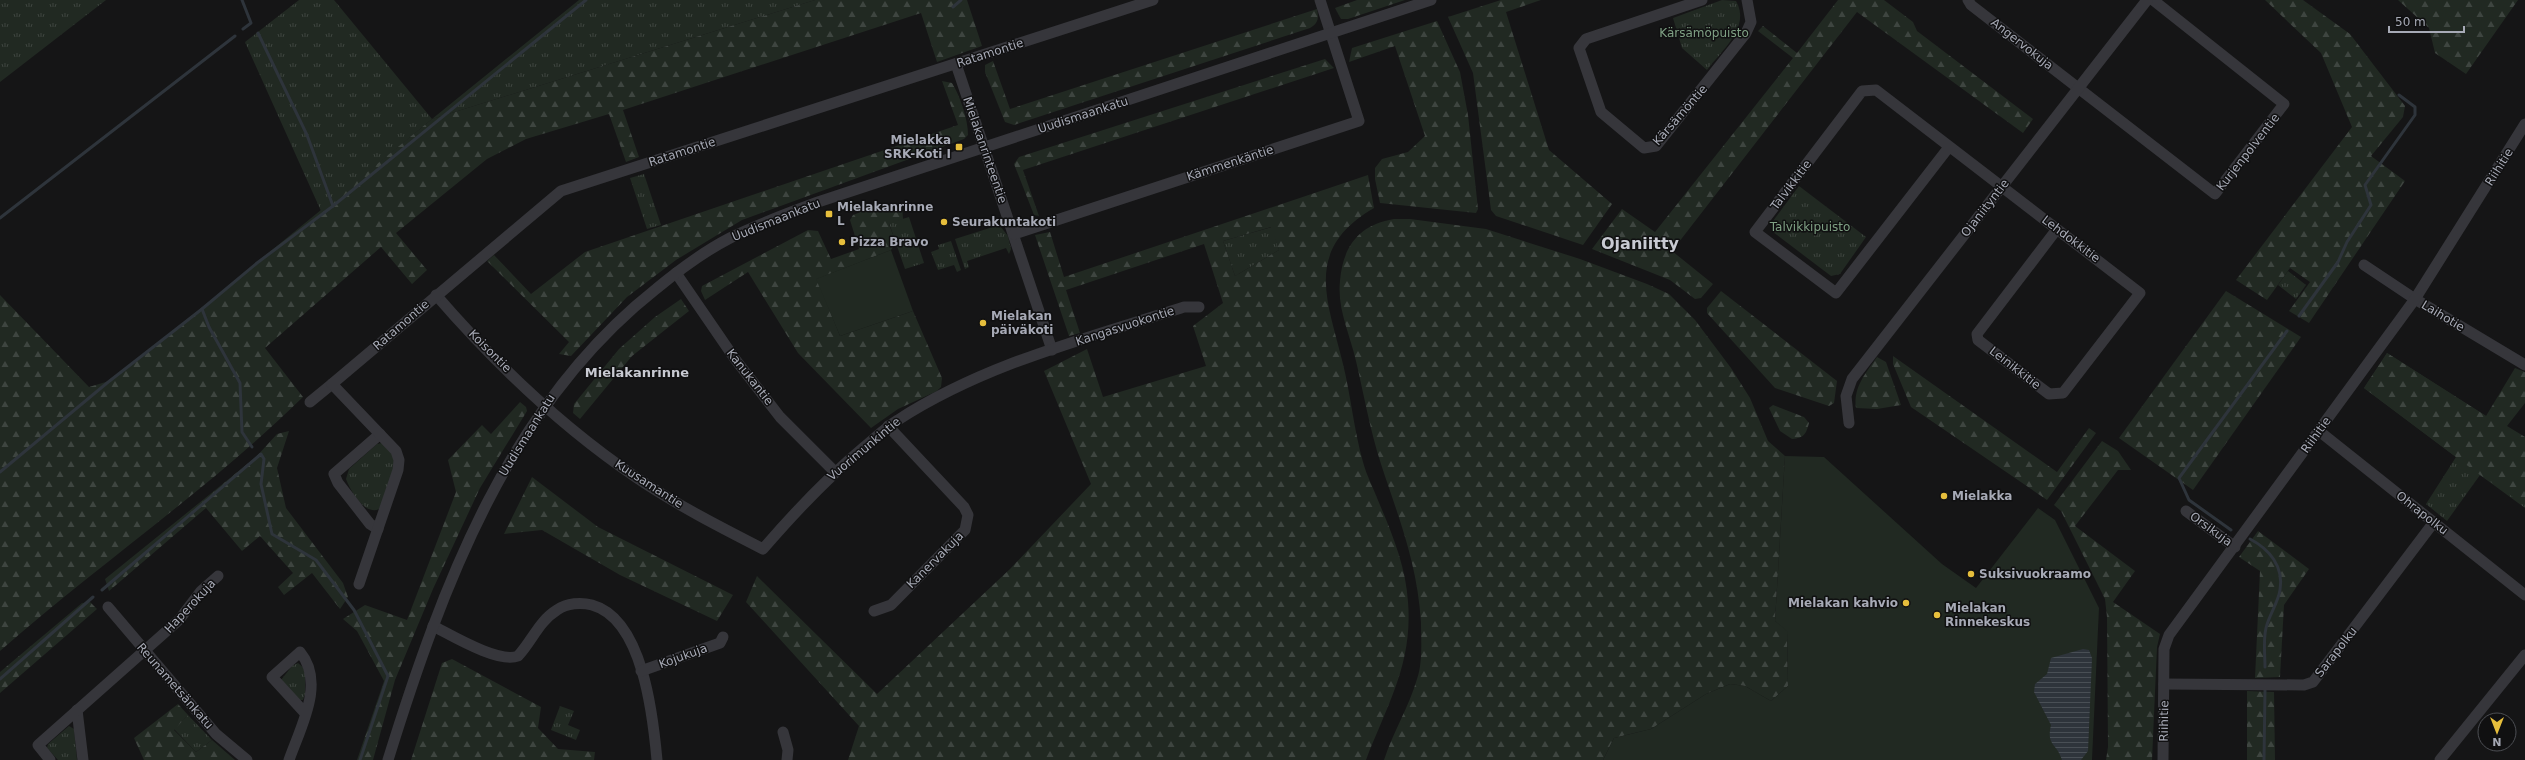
<svg xmlns="http://www.w3.org/2000/svg" width="2525" height="760" font-family="'DejaVu Sans',sans-serif">
<style>
.grass{fill:url(#grass-tufts)}
.forest{fill:url(#forest-firs);fill-rule:evenodd}
.garden{fill:#212922}
.water{fill:url(#water-rules)}
.lines{fill:none;stroke-linecap:round;stroke-linejoin:round}
.stream{stroke:#2e343b;stroke-width:3}
.minor{stroke:#36363b;stroke-width:11}
.poi-dot{fill:#e6be3c;stroke:#101011;stroke-width:1.5}
.labels{text-anchor:middle;stroke-width:3;stroke-linejoin:round;paint-order:stroke}
.park-label{font-size:12px;fill:#7fa084;stroke:#101011}
.street-label{font-size:12px;fill:#a7aab6;stroke:#101011}
.poi-label{font-size:12px;font-weight:bold;fill:#a7aab6;stroke:#101011;text-anchor:start}
.neighbourhood-label{font-size:13px;font-weight:bold;fill:#c8cad2;stroke:#101011}
.district-label{font-size:16px;font-weight:bold;fill:#c8cad2;stroke:#101011}
</style>
<defs>
<pattern id="grass-tufts" width="24" height="20" patternUnits="userSpaceOnUse"><rect width="24" height="20" fill="#212922"/><path d="M3 7l-1-3M5 7V3M7 7l1-3M15 17l-1-3M17 17v-4M19 17l1-3" fill="none" stroke="#3e4540"/></pattern>
<pattern id="forest-firs" width="22" height="20" patternUnits="userSpaceOnUse"><rect width="22" height="20" fill="#212922"/><path d="M5 1l3.5 6h-7zM16 11l3.5 6h-7z" fill="#3e4540"/></pattern>
<pattern id="water-rules" width="6" height="5" patternUnits="userSpaceOnUse"><rect width="6" height="5" fill="#2e343b"/><path d="M0 2.5h6" fill="none" stroke="#494f55"/></pattern>
</defs>
<rect width="100%" height="100%" fill="#151516"/>
<g class="grass">
<polygon points="0,0 106,0 0,82"/>
<polygon points="299,0 334,0 432,119 579,0 815,0 432,119 321,211 245,42"/>
<path d="M1722 0 1736 1C1751 27 1722 50 1707 70L1682 48 1673 18Z"/>
<polygon points="644,174 661,225 647,229 630,178"/>
<polygon points="1799,186 1866,237 1840,274 1831,276 1773,232 1773,221"/>
<polygon points="909,217 924,263 905,269 889,223"/>
<polygon points="996,226 1000,226 1008,236 1011,249 1009,254 1006,248 967,261 969,267 965,269 955,239"/>
<polygon points="1272,227 1279,250 1235,276 1223,241"/>
<polygon points="951,241 961,270 957,272 954,265 938,270 931,252 939,249 938,245"/>
<polygon points="2288,271 2306,285 2296,299 2278,285"/>
<polygon points="2387,353 2486,416 2525,437 2525,508 2480,475 2447,521 2426,504 2456,457 2364,388"/>
<path d="M382 443C407 455 387 490 379 509 365 516 350 490 346 479L349 469 377 444Z"/>
<polygon points="298,663 305,669 305,694 303,700 298,700 281,680 292,666"/>
<polygon points="560,706 574,711 568,725 580,730 576,740 551,730"/>
<polygon points="188,715 212,740 196,752 174,729"/>
<polygon points="69,726 74,729 77,760 58,760 47,748 48,744"/>
</g>
<g class="forest">
<path d="M815 0H967L982 46 937 62 921 13 623 110 639 157 626 162 609 114 526 139 487 159 396 233 427 270 412 284 381 247 265 348 303 397C209 489 99 564 0 651V295L89 387 109 381 183 323 432 119Z"/>
<polygon points="1357,0 1405,0 1348,19 1341,19 1335,8"/>
<polygon points="1501,0 1541,0 1506,12 1549,150 1612,204 1583,245 1496,216 1491,210 1473,73 1448,17"/>
<polygon points="1838,0 1884,0 1913,22 1917,31 2033,119 2023,133 1857,12 1672,251 1713,284 1701,298 1695,299 1670,280 1592,249 1622,209 1655,232 1793,58 1758,31 1763,26 1797,53"/>
<polygon points="2265,0 2303,0 2350,34 2405,106 2403,117 2371,156 2405,181 2309,323 2289,311 2310,282 2290,268 2267,300 2236,280 2352,127 2321,53"/>
<polygon points="2398,0 2518,0 2466,74 2435,53 2429,28"/>
<path d="M1317 9C1319 19 1318 23 1310 28L1014 125 1005 122 985 72V65L993 61 1010 109Z"/>
<polygon points="1437,21 1460,72 1468,115 1478,209 1476,213 1380,203 1375,179 1375,168 1382,159 1408,152 1425,136 1395,46 1349,62 1352,48"/>
<polygon points="1325,59 1334,68 1023,170 1039,216 1034,215 1014,164 1019,157"/>
<path d="M942 81 952 83C960 96 968 119 968 135L964 139 742 220 676 260 627 297 571 356 559 354 569 342 487 261 494 255 531 294 585 252 958 125Z"/>
<path d="M1368 175 1374 208C1302 250 1328 301 1343 364 1351 397 1354 430 1363 462 1366 474 1373 487 1377 498 1391 531 1406 566 1408 602 1413 664 1387 705 1366 760H848L859 726 746 602 757 576 877 694 1010 569 1091 484 1044 371 1087 349 1103 397 1206 366 1193 326 1223 303 1204 244 1066 290 1080 333 1069 336 1035 235 1050 232 1064 277ZM1271 227 1279 250 1235 276 1223 241Z"/>
<polygon points="879,205 902,206 903,219 889,224 896,243 891,250 817,279 840,336 913,311 942,378 941,387 937,391 898,409 871,428 798,353 748,272 705,300 701,291 702,286 808,230 818,231 831,259 859,249 850,220 853,215"/>
<path d="M1394 219H1410L1486 229 1580 259 1647 284 1669 294 1695 320 1731 368 1750 398 1768 441 1785 456 1775 621 1787 630 1788 686 1771 701 1745 686 1730 684 1706 694 1651 729 1614 738 1603 760H1384C1393 732 1409 707 1417 679 1423 663 1421 638 1421 622 1417 562 1399 519 1381 464 1370 430 1364 395 1356 361 1350 334 1337 309 1340 281 1343 246 1359 225 1394 219Z"/>
<polygon points="1721,291 1837,381 1834,403 1829,406 1775,388 1707,313 1707,308"/>
<polygon points="2226,291 2301,337 2193,490 2119,438"/>
<polygon points="681,299 689,311 632,356 580,419 573,413 574,404 619,349 655,317"/>
<polygon points="2387,353 2486,416 2515,368 2525,372 2525,403 2507,426 2525,437 2525,505 2480,475 2364,388"/>
<polygon points="1893,356 2057,472 2089,428 2096,433 2047,500 1911,407 1893,364"/>
<path d="M1877 357 1886 362 1901 405 1877 409 1856 408C1853 387 1866 373 1877 357Z"/>
<polygon points="520,402 526,407 527,411 480,488 433,589 395,680 373,760 357,760 384,681 357,631 343,619 365,605 407,620 456,492 448,460 482,425 491,434"/>
<path d="M1773 405 1804 417 1809 423C1806 434 1804 438 1792 439L1780 431 1769 408Z"/>
<polygon points="289,431 277,468 286,508 343,583 348,597 340,609 312,573 284,595 278,587 293,573 260,536 242,551 206,508 109,591 105,579 256,457 277,434"/>
<polygon points="2102,441 2118,451 2131,470 2118,470 2075,526 2135,571 2113,602 2160,634 2157,647 2152,760 2106,760 2108,747 2107,617 2105,599 2061,511 2054,505"/>
<polygon points="532,477 598,527 733,595 717,621 620,575 542,530 504,534"/>
<polygon points="2258,531 2309,569 2284,605 2280,677 2255,678 2260,571 2239,557"/>
<polygon points="90,602 97,609 0,693 0,672 82,603"/>
<polygon points="452,659 541,707 538,728 558,749 595,752 594,760 411,760 442,663"/>
<polygon points="2247,691 2274,692 2275,760 2247,760"/>
<polygon points="178,704 188,715 174,730 196,752 212,740 235,760 144,760 134,738"/>
</g>
<g class="garden">
<polygon points="891,250 913,311 840,336 816,279"/>
<polygon points="1785,456 1824,457 1942,564 1976,588 2038,508 2055,520 2099,608 2092,760 1603,760 1614,738 1651,729 1706,694 1730,684 1745,686 1771,701 1788,686 1787,631 1775,621"/>
</g>
<path class="water" d="M2083 649 2089 650 2092 658 2088 751 2081 760H2062C2057 743 2046 746 2051 725L2034 692 2035 684 2047 674 2051 658Z"/>
<g class="lines">
<g class="stream">
<polyline points="242,0 251,23 243,29"/>
<polyline points="953,7 961,0"/>
<polyline points="333,206 586,0"/>
<polyline points="0,218 235,36"/>
<polyline points="2299,316 2338,262 2347,242 2371,205 2365,185 2415,115 2415,107 2399,95"/>
<polyline points="252,447 242,432 240,383 209,327 202,309 257,263 333,206 307,135 258,33"/>
<polyline points="0,472 107,383 202,309"/>
<polyline points="2231,530 2189,500 2179,478 2287,331"/>
<path d="M2250 539C2269 549 2284 566 2280 590 2278 603 2269 615 2266 628 2263 640 2265 655 2265 667"/>
<polyline points="102,590 261,454 264,459 261,484 272,534 316,560 354,610 388,676 360,760"/>
<polyline points="0,679 93,597"/>
<polyline points="2264,760 2265,690"/>
</g>
<g class="minor">
<polyline points="1702,0 1586,39 1579,48 1601,112 1644,148 1656,146 1746,33 1751,22 1747,0"/>
<polyline points="1968,0 1971,5 2215,194 2284,104 2153,0"/>
<polyline points="956,64 1052,350"/>
<polyline points="1949,147 1836,293 1755,232 1862,91 1876,90 2140,293 2063,393 2049,394 1978,340 1977,334 2057,229"/>
<polyline points="1014,234 1359,121 1320,0"/>
<polyline points="2364,265 2415,299 2525,365"/>
<polyline points="676,273 735,359 780,417 835,472"/>
<path d="M436 295C494 362 563 428 637 478 677 505 720 527 763 549 794 513 826 479 863 448 874 439 885 428 898 420 984 364 1088 338 1184 307H1199"/>
<polyline points="310,402 332,384"/>
<polyline points="1849,423 1846,396 1852,379 2147,0"/>
<polyline points="2319,431 2525,595"/>
<polyline points="2186,511 2235,547"/>
<polyline points="378,529 370,524 338,483 334,474 380,434"/>
<polyline points="359,584 398,470 399,460 396,451 332,384 561,191 1153,0"/>
<polyline points="108,607 216,734 247,760"/>
<polyline points="874,611 891,605 965,530 968,515 964,507 888,426"/>
<path d="M433 626C451 635 499 664 518 656 532 641 539 621 557 610 567 603 581 602 592 605 643 619 653 716 657 760"/>
<polyline points="641,671 720,643 723,637"/>
<polyline points="2164,684 2304,685 2313,682 2434,522"/>
<polyline points="77,710 83,760"/>
<polyline points="783,732 788,750 787,760"/>
<polyline points="50,760 38,745 179,620 201,591 218,576"/>
<path d="M289 760C300 728 326 683 300 652L272 677 305 713"/>
<path d="M388 760C442 586 509 405 656 289 679 270 703 252 730 238 758 224 788 213 818 202L1431 0"/>
<polyline points="2163,760 2164,649 2169,635 2415,299 2525,124"/>
<polyline points="2440,760 2525,655"/>
</g>
</g>
<g class="poi-dot">
<rect x="955" y="143" width="8" height="8" rx="2"/>
<rect x="825" y="210" width="8" height="8" rx="2"/>
<circle cx="944" cy="222" r="4"/>
<circle cx="842" cy="242" r="4"/>
<circle cx="983" cy="323" r="4"/>
<circle cx="1944" cy="496" r="4"/>
<circle cx="1971" cy="574" r="4"/>
<circle cx="1906" cy="603" r="4"/>
<circle cx="1937" cy="615" r="4"/>
</g>
<g class="labels">
<g class="park-label">
<text x="1704" y="37">Kärsämöpuisto</text>
<text x="1810" y="231">Talvikkipuisto</text>
</g>
<g class="street-label">
<text transform="translate(2022 44) rotate(38)" y="4">Angervokuja</text>
<text transform="translate(990 53) rotate(-18)" y="4">Ratamontie</text>
<text transform="translate(1083 115) rotate(-18)" y="4">Uudismaankatu</text>
<text transform="translate(1680 115) rotate(-49)" y="4">Kärsämöntie</text>
<text transform="translate(985 150) rotate(71)" y="4">Mielakanrinteentie</text>
<text transform="translate(682 152) rotate(-18)" y="4">Ratamontie</text>
<text transform="translate(2248 152) rotate(-52)" y="4">Kurjenpolventie</text>
<text transform="translate(1230 163) rotate(-18)" y="4">Kämmenkäntie</text>
<text transform="translate(2499 167) rotate(-58)" y="4">Riihitie</text>
<text transform="translate(1791 185) rotate(-53)" y="4">Talvikkitie</text>
<text transform="translate(1985 208) rotate(-52)" y="4">Ojaniityntie</text>
<text transform="translate(776 220) rotate(-22)" y="4">Uudismaankatu</text>
<text transform="translate(2071 239) rotate(37)" y="4">Lehdokkitie</text>
<text transform="translate(2443 316) rotate(31)" y="4">Laihotie</text>
<text transform="translate(401 325) rotate(-41)" y="4">Ratamontie</text>
<text transform="translate(1125 326) rotate(-18)" y="4">Kangasvuokontie</text>
<text transform="translate(490 351) rotate(45)" y="4">Koisontie</text>
<text transform="translate(2015 368) rotate(38)" y="4">Leinikkitie</text>
<text transform="translate(750 377) rotate(52)" y="4">Kanukantie</text>
<text transform="translate(527 435) rotate(-58)" y="4">Uudismaankatu</text>
<text transform="translate(2316 435) rotate(-54)" y="4">Riihitie</text>
<text transform="translate(864 449) rotate(-40)" y="4">Vuorimunkintie</text>
<text transform="translate(649 484) rotate(33)" y="4">Kuusamantie</text>
<text transform="translate(2422 513) rotate(38)" y="4">Ohrapolku</text>
<text transform="translate(2211 529) rotate(36)" y="4">Orsikuja</text>
<text transform="translate(935 560) rotate(-45)" y="4">Kanervakuja</text>
<text transform="translate(190 606) rotate(-47)" y="4">Haperokuja</text>
<text transform="translate(2336 652) rotate(-52)" y="4">Sarapolku</text>
<text transform="translate(683 656) rotate(-20)" y="4">Kojukuja</text>
<text transform="translate(175 686) rotate(49)" y="4">Reunametsänkatu</text>
<text transform="translate(2164 721) rotate(-89)" y="4">Riihitie</text>
</g>
<g class="poi-label">
<text x="951" y="144" text-anchor="end">Mielakka<tspan x="951" dy="14">SRK-Koti I</tspan></text>
<text x="837" y="211">Mielakanrinne<tspan x="837" dy="14">L</tspan></text>
<text x="952" y="226">Seurakuntakoti</text>
<text x="850" y="246">Pizza Bravo</text>
<text x="991" y="320">Mielakan<tspan x="991" dy="14">päiväkoti</tspan></text>
<text x="1952" y="500">Mielakka</text>
<text x="1979" y="578">Suksivuokraamo</text>
<text x="1898" y="607" text-anchor="end">Mielakan kahvio</text>
<text x="1945" y="612">Mielakan<tspan x="1945" dy="14">Rinnekeskus</tspan></text>
</g>
<g class="neighbourhood-label">
<text x="637" y="377">Mielakanrinne</text>
</g>
<g class="district-label">
<text x="1640" y="249">Ojaniitty</text>
</g>
</g>
<g transform="translate(2497 732) rotate(180)"><circle r="19" fill="#101011" stroke="#4c4e53"/>
<path d="M0-3L7 15L0 10L-7 15Z" fill="#e6be3c"/>
<text y="-6" font-size="11" font-weight="bold" text-anchor="middle" fill="#a7aab6">N</text>
</g>
<path d="M2389 26v6h75v-6" fill="none" stroke="#a7aab6" stroke-width="2"/>
<text x="2395" y="26" font-size="12" fill="#a7aab6" stroke="#101011" stroke-width="3" paint-order="stroke">50 m</text>
</svg>
